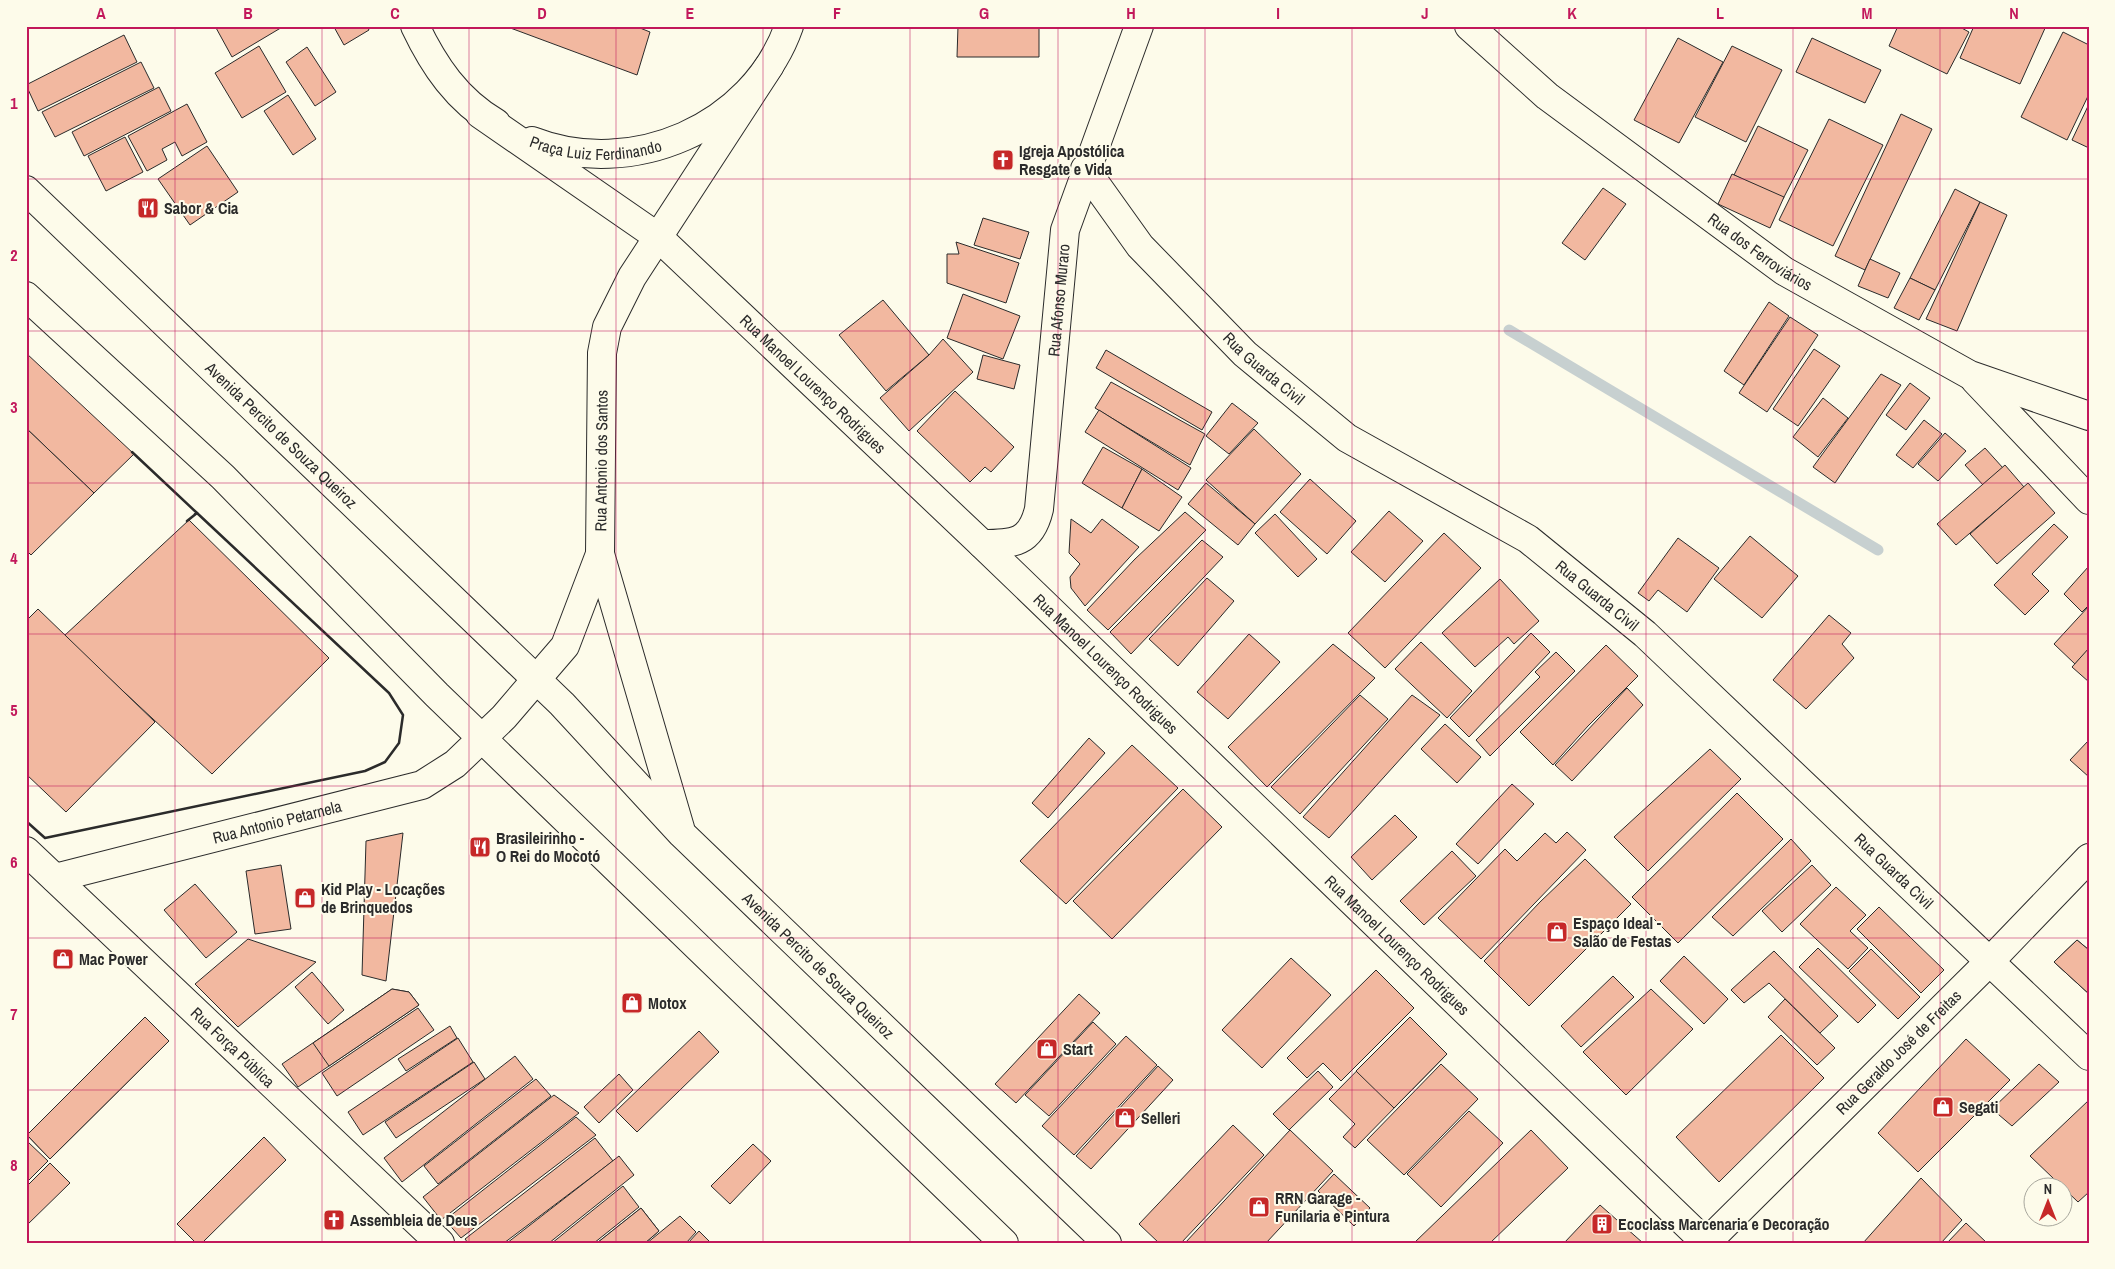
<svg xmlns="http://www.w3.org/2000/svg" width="2115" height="1269" font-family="'Archivo Narrow',sans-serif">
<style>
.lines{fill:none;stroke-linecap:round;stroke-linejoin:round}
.stream{stroke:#c7d0d0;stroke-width:11}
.building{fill:#f2b8a0;stroke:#2b2b2b}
.minor-casing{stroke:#2b2b2b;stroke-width:30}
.major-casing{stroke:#2b2b2b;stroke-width:30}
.minor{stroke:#fdfbea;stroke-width:28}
.major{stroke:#fdfbea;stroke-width:28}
.wall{stroke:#2b2b2b;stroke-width:2.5}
.grid{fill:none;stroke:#c2185b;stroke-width:1;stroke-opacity:0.55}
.labels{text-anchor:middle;stroke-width:4;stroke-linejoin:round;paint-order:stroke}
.street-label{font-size:16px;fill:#2b2b2b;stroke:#fdfbea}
.poi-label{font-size:16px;font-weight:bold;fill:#2b2b2b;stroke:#fdfbea;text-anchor:start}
.neatline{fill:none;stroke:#c2185b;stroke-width:2}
.grid-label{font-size:16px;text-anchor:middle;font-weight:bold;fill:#c2185b}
</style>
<rect width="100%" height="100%" fill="#fdfbea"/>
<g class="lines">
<polyline class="stream" points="1509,330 1878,550"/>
</g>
<g class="building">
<polygon points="215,26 284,26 232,57"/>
<polygon points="335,26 367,26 369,30 344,45 334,27"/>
<polygon points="505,26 635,26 650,32 637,75"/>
<polygon points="958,26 1039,26 1039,57 957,57"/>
<polygon points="1898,26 1958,26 1969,32 1947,74 1889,46"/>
<polygon points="1974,26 2046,26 2020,84 1960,58"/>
<polygon points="2063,32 2089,45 2089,94 2067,140 2021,117"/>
<polygon points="124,35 137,62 38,111 26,85"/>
<polygon points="1678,38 1723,62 1679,143 1634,120"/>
<polygon points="1812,38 1881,70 1865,103 1796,72"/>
<polygon points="259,46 286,92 242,118 215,73"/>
<polygon points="1732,46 1782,70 1746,142 1695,117"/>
<polygon points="307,47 336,92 315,106 286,62"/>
<polygon points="141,62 154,88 55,137 42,112"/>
<polygon points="159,87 171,111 84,156 72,132"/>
<polygon points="288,95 316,139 293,155 264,111"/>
<polygon points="187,104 207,142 182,156 175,142 162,149 167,160 147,171 128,136"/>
<polygon points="2089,104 2089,148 2072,140"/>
<polygon points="1901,114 1932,129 1865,270 1835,256"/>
<polygon points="1829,119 1883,145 1833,246 1779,220"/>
<polygon points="1758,126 1808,150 1783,199 1734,175"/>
<polygon points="125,137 143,172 106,191 88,156"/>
<polygon points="207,146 238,192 190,225 158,179"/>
<polygon points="1732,174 1784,197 1770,228 1718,204"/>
<polygon points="1603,188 1626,204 1585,260 1562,243"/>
<polygon points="1955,189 1980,202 1935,290 1910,278"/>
<polygon points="1980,202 2007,215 1957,331 1926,319"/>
<polygon points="983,218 1029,232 1020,259 974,245"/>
<polygon points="956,242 1019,263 1006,303 947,283 947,254 959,254"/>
<polygon points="1870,259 1900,273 1888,298 1858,286"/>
<polygon points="1910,278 1935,290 1919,320 1894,308"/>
<polygon points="963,294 1020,316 1003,359 947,338"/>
<polygon points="883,300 929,355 886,391 839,335"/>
<polygon points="1769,302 1789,316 1744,385 1724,371"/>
<polygon points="1790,317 1818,335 1767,412 1739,393"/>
<polygon points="943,339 973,372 909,431 880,398 929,355"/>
<polygon points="1814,349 1840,366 1798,426 1773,409"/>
<polygon points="1106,350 1212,412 1202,430 1096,368"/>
<polygon points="26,353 134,454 94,493 26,428"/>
<polygon points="983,355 1020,365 1014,389 977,379"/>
<polygon points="1881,374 1901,385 1835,483 1813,467"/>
<polygon points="1111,382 1205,434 1190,465 1095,408"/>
<polygon points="1910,383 1930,398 1906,430 1886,415"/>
<polygon points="955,391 1014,447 991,472 985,467 970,482 917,431"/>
<polygon points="1823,398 1848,418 1818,457 1793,437"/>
<polygon points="1232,403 1258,423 1229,454 1206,436"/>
<polygon points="1099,410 1191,468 1178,490 1085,432"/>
<polygon points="1924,420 1942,434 1913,468 1896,455"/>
<polygon points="26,428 94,493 31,555 26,550"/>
<polygon points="1254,429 1301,474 1255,524 1206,480"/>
<polygon points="1945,433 1966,451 1938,481 1918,464"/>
<polygon points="1103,447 1142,469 1122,508 1082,483"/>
<polygon points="1985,448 2003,468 1983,485 1965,465"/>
<polygon points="2005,465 2024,487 1956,545 1937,524"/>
<polygon points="1142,469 1182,497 1159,531 1122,508"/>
<polygon points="1310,479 1356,521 1327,554 1280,512"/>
<polygon points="1206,483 1255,524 1238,545 1188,504"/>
<polygon points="2028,483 2055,513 1997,564 1970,534"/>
<polygon points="1389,511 1423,541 1385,582 1351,552"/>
<polygon points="1185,512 1206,530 1108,630 1087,610 1135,559"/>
<polygon points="1275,514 1317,559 1298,577 1255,533"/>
<polygon points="1071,519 1091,533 1102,519 1139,547 1085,606 1071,588 1070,577 1080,564 1069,553"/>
<polygon points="189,520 329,658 212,774 64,636"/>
<polygon points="2054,524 2068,537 2032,574 2049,591 2025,615 1994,585"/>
<polygon points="1444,533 1481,568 1385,668 1348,633"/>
<polygon points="1750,536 1798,576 1762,618 1714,579"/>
<polygon points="1678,538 1719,568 1687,612 1658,590 1649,601 1638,593"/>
<polygon points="1202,540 1223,557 1131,654 1110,632"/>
<polygon points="2089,566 2089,605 2082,612 2064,594"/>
<polygon points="1207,578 1234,601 1178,666 1149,639"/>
<polygon points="1500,579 1539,621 1514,644 1508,637 1475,667 1442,633"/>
<polygon points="2089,606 2089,649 2075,664 2054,644"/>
<polygon points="38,609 155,722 66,812 26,774 26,621"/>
<polygon points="1829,615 1851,633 1842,644 1854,658 1806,709 1773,680"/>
<polygon points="1531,633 1550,652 1469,737 1450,718"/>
<polygon points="1249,634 1280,662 1228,719 1197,692"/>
<polygon points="1421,642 1472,691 1447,718 1395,669"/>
<polygon points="1333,644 1375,678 1267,787 1228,747"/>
<polygon points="1606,645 1638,676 1588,726 1553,765 1520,732"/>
<polygon points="2089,648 2089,682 2072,667"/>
<polygon points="1556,652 1575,671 1490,756 1476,740 1540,677 1535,672"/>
<polygon points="1627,688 1643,705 1572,781 1555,765"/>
<polygon points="1360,695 1388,719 1300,814 1271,787"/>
<polygon points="1412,695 1440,715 1329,838 1303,817"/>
<polygon points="1445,724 1481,757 1457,783 1421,749"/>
<polygon points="1089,738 1105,753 1048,818 1032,803"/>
<polygon points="2089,740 2089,777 2070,760"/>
<polygon points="1132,745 1178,788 1066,904 1020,861"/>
<polygon points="1710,749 1741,779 1648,871 1614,837"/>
<polygon points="1512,784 1534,804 1478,864 1456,844"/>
<polygon points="1183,789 1222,827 1112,939 1073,901"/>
<polygon points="1737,793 1783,839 1678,943 1632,897"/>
<polygon points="1395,815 1417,837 1372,880 1351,857"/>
<polygon points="1567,832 1586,850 1481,959 1438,918 1505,849 1517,861 1545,833 1556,843"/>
<polygon points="403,833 386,981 362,975 366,841"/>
<polygon points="1791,839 1811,861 1733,936 1712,917"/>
<polygon points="1452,851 1476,876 1424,925 1400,901"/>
<polygon points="1585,859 1631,904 1529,1006 1484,961 1540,902"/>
<polygon points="281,865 291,929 255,934 246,871"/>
<polygon points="1812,865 1831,885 1782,932 1762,911"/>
<polygon points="195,884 237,932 206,958 164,910"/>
<polygon points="1836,887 1866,915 1850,931 1868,948 1848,969 1800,924"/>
<polygon points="1879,907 1944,970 1921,993 1857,929"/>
<polygon points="248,939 316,962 238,1027 195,984"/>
<polygon points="2077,940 2089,950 2089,994 2054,962"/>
<polygon points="2077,940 2089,950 2089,994 2054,962"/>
<polygon points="1818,948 1876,1005 1858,1023 1799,967"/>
<polygon points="1871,949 1920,997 1898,1019 1849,971"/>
<polygon points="1774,951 1838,1016 1820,1033 1769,983 1744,1003 1731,990"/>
<polygon points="1684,956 1728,999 1704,1024 1660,981"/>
<polygon points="1291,958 1331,995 1262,1068 1222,1030"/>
<polygon points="1376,970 1414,1008 1341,1081 1323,1063 1307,1078 1287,1058"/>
<polygon points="312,972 344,1010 328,1024 295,987"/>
<polygon points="1613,976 1634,997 1581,1047 1561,1026"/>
<polygon points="392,989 409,992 419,1005 298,1087 282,1064"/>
<polygon points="392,989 409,992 419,1005 329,1066 313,1043"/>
<polygon points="1651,989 1693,1029 1626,1095 1583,1052"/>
<polygon points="1079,994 1100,1013 1016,1103 995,1084"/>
<polygon points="1785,999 1835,1048 1817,1065 1768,1017"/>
<polygon points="418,1008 434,1030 337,1096 322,1073"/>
<polygon points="145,1017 169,1041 50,1159 27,1135"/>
<polygon points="145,1017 169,1041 50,1159 27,1135"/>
<polygon points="1410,1017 1447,1054 1355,1148 1343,1137 1355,1124 1329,1099"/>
<polygon points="1410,1017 1447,1054 1394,1108 1356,1071"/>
<polygon points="1093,1022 1116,1044 1049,1116 1025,1095"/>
<polygon points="450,1026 457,1038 406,1071 398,1059"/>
<polygon points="699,1031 719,1052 637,1132 616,1111"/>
<polygon points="1781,1035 1824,1078 1719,1182 1676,1137"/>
<polygon points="1126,1036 1157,1065 1074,1155 1042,1126"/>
<polygon points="458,1038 473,1062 363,1135 348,1112"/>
<polygon points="1966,1039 2010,1080 1918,1172 1878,1133"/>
<polygon points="515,1056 533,1079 402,1182 384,1158"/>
<polygon points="474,1062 485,1079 396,1138 385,1122"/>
<polygon points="1441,1064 1478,1099 1404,1175 1367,1140"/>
<polygon points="2039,1064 2059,1082 2012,1126 1992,1109"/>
<polygon points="1158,1066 1173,1080 1091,1169 1076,1156"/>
<polygon points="1318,1071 1333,1087 1289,1130 1273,1114"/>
<polygon points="619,1074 633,1090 599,1123 584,1107"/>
<polygon points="536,1079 551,1096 438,1184 424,1166"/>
<polygon points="554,1095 579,1113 441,1220 423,1197"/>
<polygon points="2089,1100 2089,1192 2078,1202 2030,1156"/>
<polygon points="1469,1111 1503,1143 1441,1207 1407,1174"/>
<polygon points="576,1117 596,1135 461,1238 445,1220"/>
<polygon points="1233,1125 1264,1155 1181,1243 1159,1243 1139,1224"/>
<polygon points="1290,1130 1333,1171 1266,1243 1185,1243"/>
<polygon points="1531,1130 1568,1168 1490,1243 1414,1243"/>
<polygon points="264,1137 286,1160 202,1243 196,1243 177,1224"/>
<polygon points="595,1138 613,1161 504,1243 468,1243 465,1239"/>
<polygon points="28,1142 48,1161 26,1183 26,1144"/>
<polygon points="753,1144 771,1161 730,1204 711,1186"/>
<polygon points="619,1156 634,1175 549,1243 507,1243"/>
<polygon points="50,1163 70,1183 26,1226 26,1187"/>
<polygon points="1334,1174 1370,1208 1354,1226 1318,1191"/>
<polygon points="1921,1178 1962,1220 1941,1243 1863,1243"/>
<polygon points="623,1186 639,1207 594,1243 552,1243"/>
<polygon points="1600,1205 1643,1243 1564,1243"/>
<polygon points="641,1208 659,1231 645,1243 597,1243"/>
<polygon points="641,1208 659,1231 645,1243 597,1243"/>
<polygon points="680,1216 696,1232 686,1243 647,1243"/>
<polygon points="1966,1223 1987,1243 1947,1243"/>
<polygon points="699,1231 711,1243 688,1243"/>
</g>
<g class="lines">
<g class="minor-casing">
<g id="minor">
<path d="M415 26C434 66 457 100 496 123"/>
<path id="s1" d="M1469 26 1547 96 1784 271 1970 375 2089 416"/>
<path id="s2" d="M480 114 658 237 982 544 1706 1243"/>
<path id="s3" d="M532 141C631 180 753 128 789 26"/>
<path id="s4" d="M1085 169 1140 246 1245 354 1347 438 1528 539 1645 634 2089 1056"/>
<polyline points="1975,380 2089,500"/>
<path id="s5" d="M982 544C1014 544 1031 543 1039 509L1065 230 1139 26"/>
<path id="s6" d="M26 851 440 1243"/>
<path id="s7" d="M55 878 422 785 455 764 504 717 565 646 600 554 602 353 607 327 632 277 770 65"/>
<path id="s8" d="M1706 1243 1990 961 2089 858"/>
</g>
</g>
<g class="major-casing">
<g id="major">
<path id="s9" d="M26 190 562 704 682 834 1107 1243"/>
<polyline points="26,296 223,477 437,695 1004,1243"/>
<polyline points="600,554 680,828"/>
</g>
</g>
<use href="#minor" class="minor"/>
<use href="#major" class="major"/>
<g class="wall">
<polyline points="132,452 197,513 195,514"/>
<polyline points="26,821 45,838 365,771 385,762 399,743 403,715 389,693 197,513 187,521"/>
</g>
</g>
<path class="grid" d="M175 26V1243M322 26V1243M469 26V1243M616 26V1243M763 26V1243M910 26V1243M1058 26V1243M1205 26V1243M1352 26V1243M1499 26V1243M1646 26V1243M1793 26V1243M1940 26V1243M26 179H2089M26 331H2089M26 483H2089M26 634H2089M26 786H2089M26 938H2089M26 1090H2089"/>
<defs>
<g id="church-square" transform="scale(1.125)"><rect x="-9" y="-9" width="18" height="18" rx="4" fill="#c62828" stroke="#fdfbea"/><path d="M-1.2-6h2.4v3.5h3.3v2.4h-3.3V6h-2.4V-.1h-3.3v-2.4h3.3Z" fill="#fff"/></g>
<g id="restaurant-square" transform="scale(1.125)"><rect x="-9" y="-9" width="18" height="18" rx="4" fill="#c62828" stroke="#fdfbea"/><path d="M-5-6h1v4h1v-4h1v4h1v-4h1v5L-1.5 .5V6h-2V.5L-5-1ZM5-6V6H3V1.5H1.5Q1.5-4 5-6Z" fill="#fff"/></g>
<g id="shop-square" transform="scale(1.125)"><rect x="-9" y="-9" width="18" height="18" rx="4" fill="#c62828" stroke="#fdfbea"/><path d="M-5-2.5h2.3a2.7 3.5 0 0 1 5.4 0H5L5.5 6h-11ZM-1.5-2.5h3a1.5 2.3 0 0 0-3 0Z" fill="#fff"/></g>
<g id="building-square" transform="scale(1.125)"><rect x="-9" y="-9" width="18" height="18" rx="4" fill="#c62828" stroke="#fdfbea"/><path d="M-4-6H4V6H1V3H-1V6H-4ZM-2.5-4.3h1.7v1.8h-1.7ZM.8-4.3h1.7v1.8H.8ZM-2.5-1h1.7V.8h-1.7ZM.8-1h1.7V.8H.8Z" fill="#fff"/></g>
</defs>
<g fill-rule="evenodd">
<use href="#church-square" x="1003" y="160"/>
<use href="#restaurant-square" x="148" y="208"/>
<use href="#restaurant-square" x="480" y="847"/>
<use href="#shop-square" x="305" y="898"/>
<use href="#shop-square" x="1557" y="932"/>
<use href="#shop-square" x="63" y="959"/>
<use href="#shop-square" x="632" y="1003"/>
<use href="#shop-square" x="1047" y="1049"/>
<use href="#shop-square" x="1943" y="1107"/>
<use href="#shop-square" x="1125" y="1118"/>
<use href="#shop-square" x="1259" y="1207"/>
<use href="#church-square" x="334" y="1220"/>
<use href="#building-square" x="1602" y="1224"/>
</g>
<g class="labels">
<g class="street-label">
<text dy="6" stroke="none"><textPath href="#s3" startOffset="65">Praça Luiz Ferdinando</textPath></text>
<text dy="6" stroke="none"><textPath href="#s1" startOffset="369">Rua dos Ferroviários</textPath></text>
<text dy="6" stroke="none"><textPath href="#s5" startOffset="285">Rua Afonso Muraro</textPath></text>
<text dy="6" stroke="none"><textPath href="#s4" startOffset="269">Rua Guarda Civil</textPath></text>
<text dy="6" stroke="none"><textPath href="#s2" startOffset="430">Rua Manoel Lourenço Rodrigues</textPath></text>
<text dy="6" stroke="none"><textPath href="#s9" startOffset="354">Avenida Percito de Souza Queiroz</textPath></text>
<text dy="6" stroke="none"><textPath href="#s7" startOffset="771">Rua Antonio dos Santos</textPath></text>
<text dy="6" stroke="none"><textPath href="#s4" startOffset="674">Rua Guarda Civil</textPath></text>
<text dy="6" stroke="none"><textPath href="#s2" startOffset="835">Rua Manoel Lourenço Rodrigues</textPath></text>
<text dy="6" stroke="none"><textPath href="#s7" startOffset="229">Rua Antonio Petarnela</textPath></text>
<text dy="6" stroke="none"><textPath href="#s4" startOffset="1079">Rua Guarda Civil</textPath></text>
<text dy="6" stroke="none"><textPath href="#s2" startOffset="1240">Rua Manoel Lourenço Rodrigues</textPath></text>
<text dy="6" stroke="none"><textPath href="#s9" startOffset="1109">Avenida Percito de Souza Queiroz</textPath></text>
<text dy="6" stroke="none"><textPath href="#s6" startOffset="285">Rua Força Pública</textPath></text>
<text dy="6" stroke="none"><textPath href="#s8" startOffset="271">Rua Geraldo José de Freitas</textPath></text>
</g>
<g class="poi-label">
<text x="1019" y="157">Igreja Apostólica<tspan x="1019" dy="18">Resgate e Vida</tspan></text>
<text x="164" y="214">Sabor &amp; Cia</text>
<text x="496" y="844">Brasileirinho -<tspan x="496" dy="18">O Rei do Mocotó</tspan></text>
<text x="321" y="895">Kid Play - Locações<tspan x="321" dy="18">de Brinquedos</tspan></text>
<text x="1573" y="929">Espaço Ideal -<tspan x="1573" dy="18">Salão de Festas</tspan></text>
<text x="79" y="965">Mac Power</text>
<text x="648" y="1009">Motox</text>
<text x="1063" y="1055">Start</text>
<text x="1959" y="1113">Segati</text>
<text x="1141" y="1124">Selleri</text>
<text x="1275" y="1204">RRN Garage -<tspan x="1275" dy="18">Funilaria e Pintura</tspan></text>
<text x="350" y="1226">Assembleia de Deus</text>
<text x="1618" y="1230">Ecoclass Marcenaria e Decoração</text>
</g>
</g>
<rect width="2115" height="1269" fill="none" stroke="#fdfbea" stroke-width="55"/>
<g transform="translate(2048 1202)"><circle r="24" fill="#fdfbea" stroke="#a9a89e"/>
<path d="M0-4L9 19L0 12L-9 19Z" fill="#c62828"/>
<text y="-8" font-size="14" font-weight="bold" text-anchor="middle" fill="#2b2b2b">N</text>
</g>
<rect x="28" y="28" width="2060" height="1214" class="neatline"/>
<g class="grid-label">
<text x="101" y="19">A</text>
<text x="248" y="19">B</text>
<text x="395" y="19">C</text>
<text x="542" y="19">D</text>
<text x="690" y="19">E</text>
<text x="837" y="19">F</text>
<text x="984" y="19">G</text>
<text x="1131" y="19">H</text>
<text x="1278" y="19">I</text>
<text x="1425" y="19">J</text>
<text x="1572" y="19">K</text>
<text x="1720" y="19">L</text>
<text x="1867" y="19">M</text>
<text x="2014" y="19">N</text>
<text x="14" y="109">1</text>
<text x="14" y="261">2</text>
<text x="14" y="413">3</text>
<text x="14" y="564">4</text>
<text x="14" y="716">5</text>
<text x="14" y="868">6</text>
<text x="14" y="1020">7</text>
<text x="14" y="1171">8</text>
</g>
</svg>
